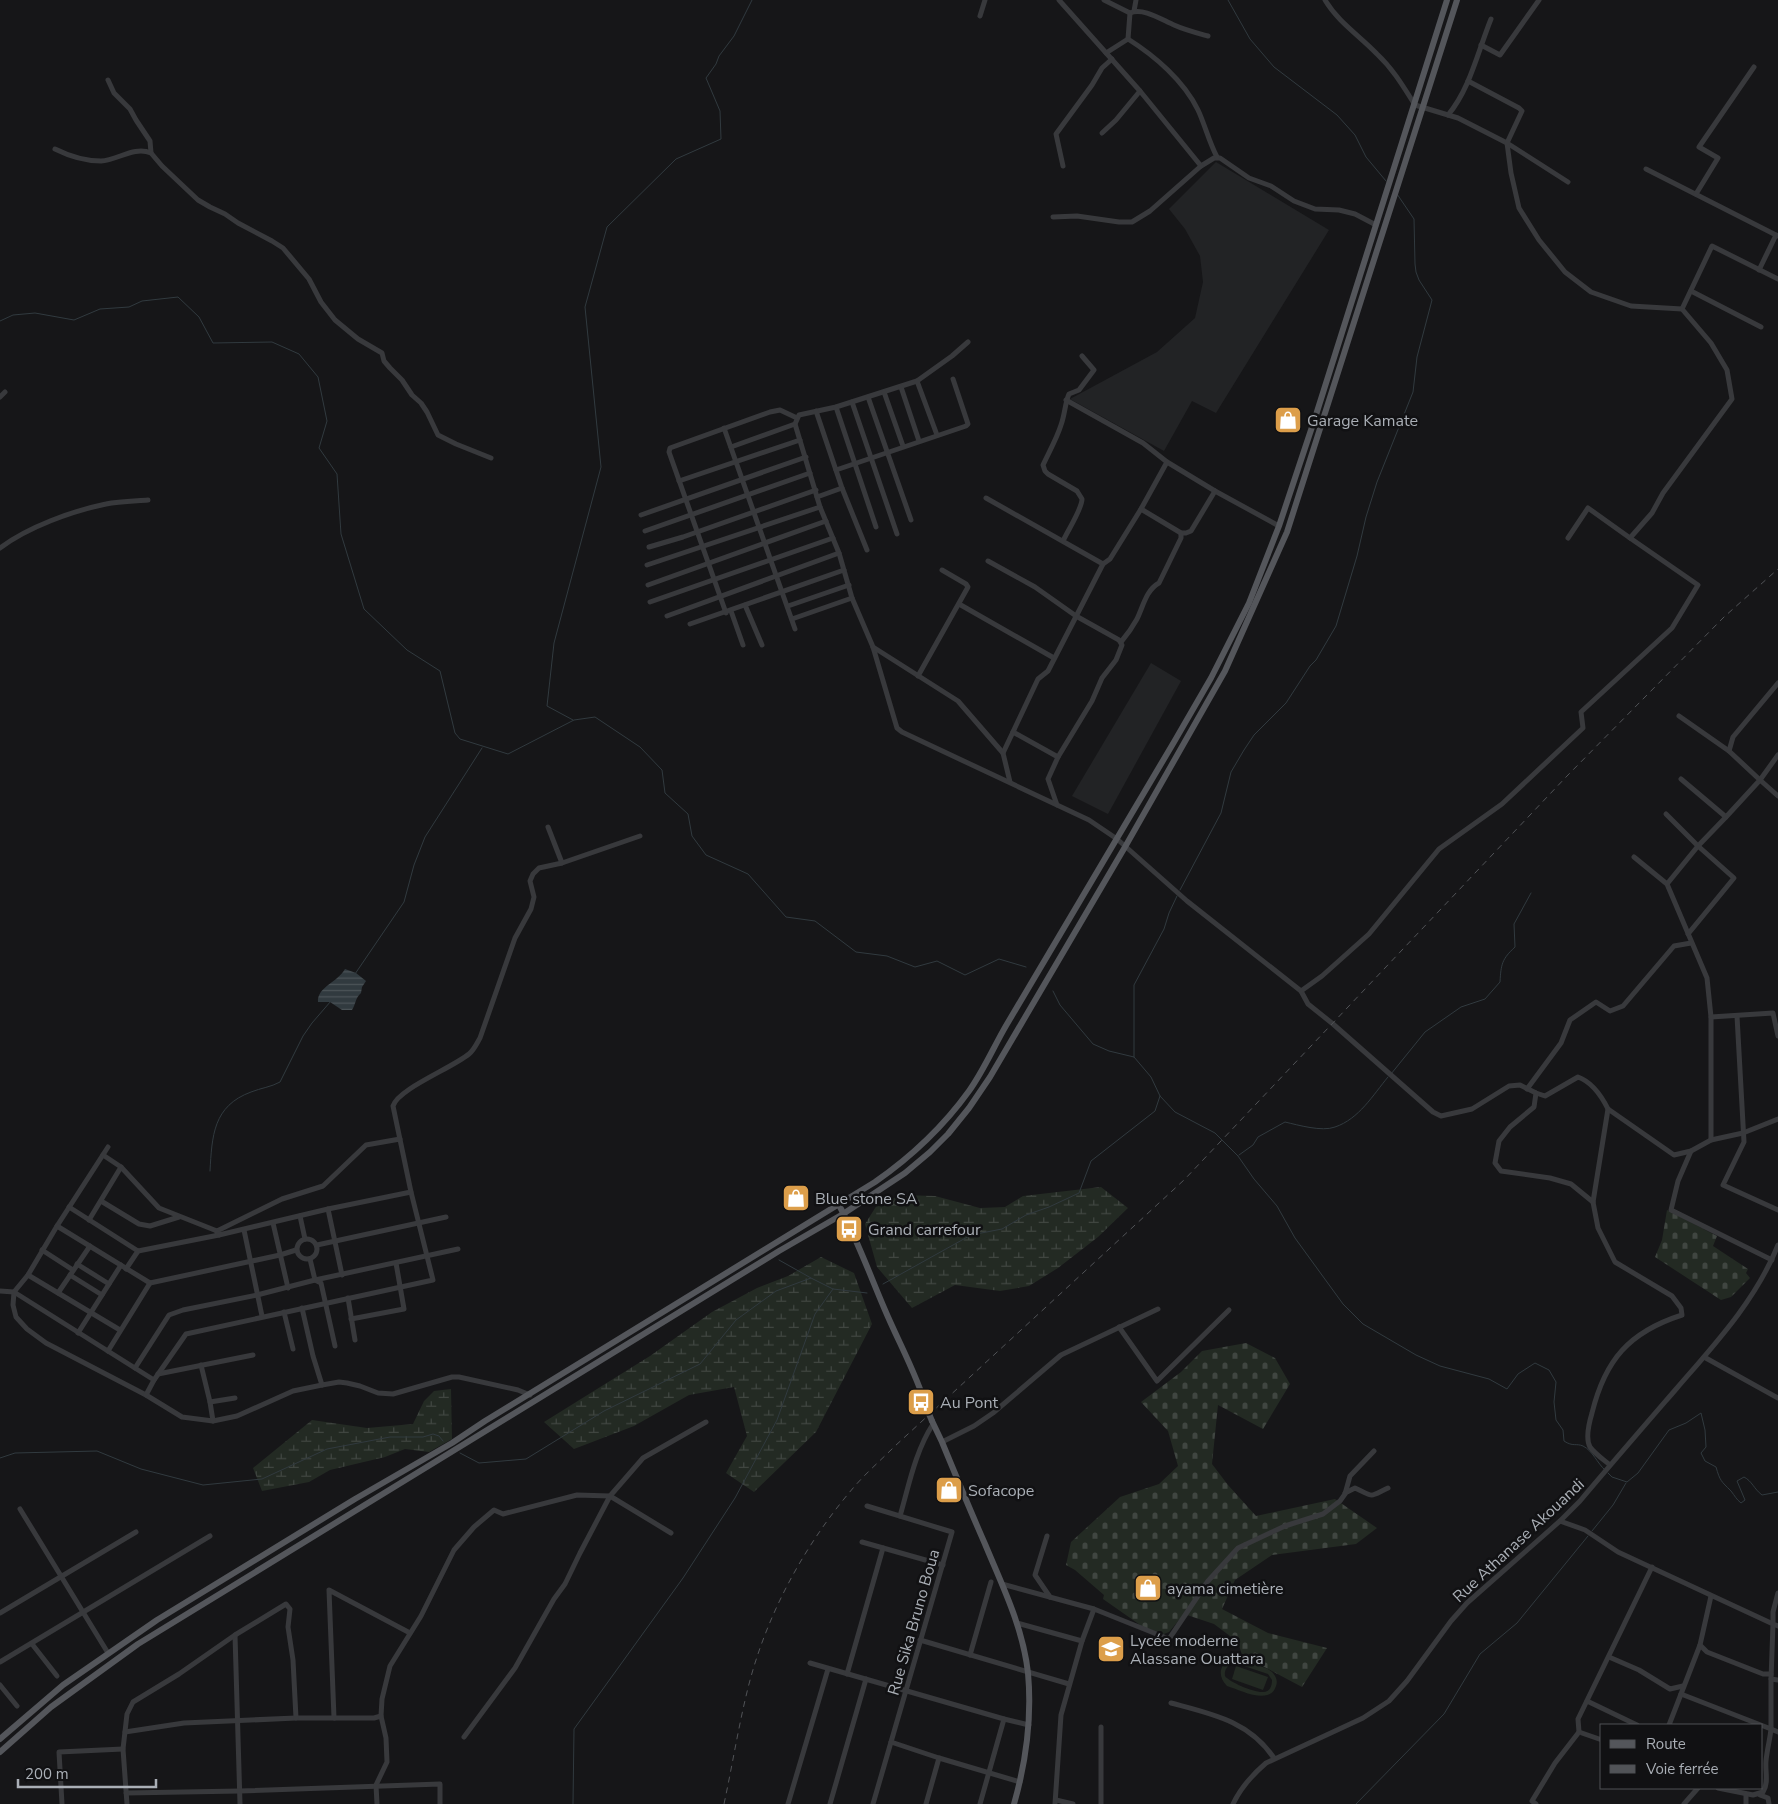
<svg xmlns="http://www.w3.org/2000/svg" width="1778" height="1804" font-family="'Nunito Sans',sans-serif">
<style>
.built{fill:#222325}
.grass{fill:#232a23;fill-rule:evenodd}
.wetland{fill:url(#wetland-marsh)}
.cemetery{fill:url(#cemetery-stones)}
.water{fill:url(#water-rules)}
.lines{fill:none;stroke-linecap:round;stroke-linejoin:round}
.stream{stroke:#313a3f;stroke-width:1}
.minor{stroke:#38393c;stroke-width:5}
.major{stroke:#54565b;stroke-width:6}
.rail{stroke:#515357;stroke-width:1;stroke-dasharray:6 5;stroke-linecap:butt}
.major-bridge{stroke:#54565b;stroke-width:6}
.labels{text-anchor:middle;stroke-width:5;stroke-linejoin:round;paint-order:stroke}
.poi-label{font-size:16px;fill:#aaafb6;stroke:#111113;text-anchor:start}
.street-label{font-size:16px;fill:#aaafb6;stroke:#111113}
</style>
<defs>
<pattern id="wetland-marsh" width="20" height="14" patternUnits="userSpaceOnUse" patternTransform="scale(1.25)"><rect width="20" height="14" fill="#232a23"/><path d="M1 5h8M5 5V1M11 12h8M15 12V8" fill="none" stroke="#404641"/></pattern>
<pattern id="cemetery-stones" width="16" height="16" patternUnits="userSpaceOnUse" patternTransform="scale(1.25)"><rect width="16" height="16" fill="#232a23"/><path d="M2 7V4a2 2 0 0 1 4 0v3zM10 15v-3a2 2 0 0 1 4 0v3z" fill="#404641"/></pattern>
<pattern id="water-rules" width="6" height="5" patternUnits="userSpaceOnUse" patternTransform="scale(1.25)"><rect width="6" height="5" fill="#313a3f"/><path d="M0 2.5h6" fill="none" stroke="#4c5458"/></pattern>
</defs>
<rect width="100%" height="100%" fill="#161618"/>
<g class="built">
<polygon points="1216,162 1329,230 1216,413 1192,401 1164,451 1070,399 1157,352 1195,318 1203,282 1200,256 1185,229 1169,209"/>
<polygon points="1151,663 1181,681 1108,814 1072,796"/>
</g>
<g class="grass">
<path d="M1235 1659C1245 1662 1266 1666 1272 1672 1276 1676 1278 1681 1276 1686 1270 1706 1240 1690 1227 1686 1216 1675 1220 1661 1235 1659ZM1235 1663 1268 1674 1272 1680C1272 1686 1270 1692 1263 1692 1255 1693 1229 1682 1225 1676 1224 1669 1228 1665 1235 1663Z"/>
<polygon points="1236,1666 1268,1677 1263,1690 1232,1679"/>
</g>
<g class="wetland">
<polygon points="1101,1187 1128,1208 1098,1237 1058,1268 1029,1286 1000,1291 955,1285 912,1308 877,1267 865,1224 877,1205 901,1195 935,1196 980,1208 1005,1207 1023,1196"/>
<polygon points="821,1257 854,1273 872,1324 816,1432 754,1492 726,1473 747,1436 734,1387 689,1395 634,1426 574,1449 544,1422 650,1356 712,1312 757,1288 788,1276"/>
<polygon points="451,1389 452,1439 429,1452 405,1449 385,1457 330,1470 309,1482 262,1491 253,1468 312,1420 367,1428 413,1424 424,1401 434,1391"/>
</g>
<g class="cemetery">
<polygon points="1667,1210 1717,1236 1713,1246 1748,1269 1746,1273 1750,1278 1731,1297 1721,1300 1655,1257 1662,1240"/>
<polygon points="1246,1343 1275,1358 1290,1384 1263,1429 1218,1405 1212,1464 1228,1485 1256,1516 1335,1499 1377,1528 1356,1544 1272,1555 1235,1580 1222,1609 1268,1633 1327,1648 1302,1687 1242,1655 1238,1642 1214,1624 1184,1614 1169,1632 1164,1634 1143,1627 1103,1599 1104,1595 1075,1570 1066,1565 1071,1542 1120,1497 1159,1484 1178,1466 1168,1431 1141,1402 1181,1372 1202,1351"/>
</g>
<path class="water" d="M345 969 356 973 366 981 362 987 361 993C355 998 356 1004 352 1010H342L330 1002H318C317 987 338 982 345 969Z"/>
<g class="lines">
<g class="stream">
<polyline points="1228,0 1250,39 1274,67 1337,115 1355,135 1366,157 1386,181"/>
<polyline points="0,321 13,315 35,313 74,320 100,309 129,307 142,301 178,297 199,317 213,343 272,342 299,354 318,377 327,421 319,448 337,474 341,534 364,609 407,650 440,671 455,733 460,739 508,754 574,720 595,717 640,747 662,770 665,793 688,814 692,836 706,855 748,874 786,917 815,921 856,952 887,956 915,967 937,961 965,975 999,959 1026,967"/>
<polyline points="573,720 547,706 554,643 601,467 585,307 607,227 676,159 721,139 720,111 706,78 716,64 719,56 734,36 752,0"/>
<polyline points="1180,890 1221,813 1231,772 1244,750 1254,735 1286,703 1310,666 1316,660 1336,626 1357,556 1366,517 1377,482 1413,392 1417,357 1432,300 1419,280 1416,272 1415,264 1414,219 1397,194"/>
<polyline points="355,974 404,902 414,865 425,837 482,748"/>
<path d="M1053 991 1060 1005 1093 1044 1109 1051 1134 1057 1151 1077 1160 1096 1175 1112 1215 1133 1238 1156 1254 1179 1277 1206 1295 1238 1343 1304 1363 1324 1416 1355 1440 1366 1489 1379 1507 1389 1518 1374 1535 1363 1549 1370 1556 1382 1554 1402 1556 1420 1563 1430 1564 1441C1573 1447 1576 1443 1583 1446 1593 1451 1597 1463 1605 1470"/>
<polyline points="1134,1057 1134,985 1164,929 1169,913 1177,896"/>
<path d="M1391 1074 1425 1032 1461 1007 1485 999 1500 982C1501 964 1502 959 1515 947L1514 924 1531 893"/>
<path d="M1239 1155 1253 1145 1258 1137 1285 1122C1298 1125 1322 1132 1335 1127 1359 1119 1373 1095 1388 1077"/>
<path d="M210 1171C212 1136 213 1106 251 1092 261 1088 271 1087 280 1082L303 1036 312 1023 331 1001"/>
<polyline points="779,1260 811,1278"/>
<polyline points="883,1284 971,1235 1002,1229 1026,1215 1049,1207 1079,1193 1091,1161 1155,1111 1160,1096"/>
<polyline points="460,1453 479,1463 526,1459 604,1411 700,1364 736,1320 776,1291 811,1278 833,1289 867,1293"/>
<polyline points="0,1458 15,1453 97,1451 141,1469 203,1485 262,1479 327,1449 390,1437 423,1437 433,1434 439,1436 443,1441"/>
<path d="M1608 1473 1612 1477 1627 1482 1638 1473 1669 1430 1686 1423 1701 1413 1705 1430 1706 1447 1701 1453 1705 1461 1716 1467C1720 1481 1721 1481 1731 1491 1735 1496 1736 1499 1741 1503L1745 1500 1737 1481 1744 1477C1752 1481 1754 1489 1762 1495L1778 1492"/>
<polyline points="1592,1531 1613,1505 1626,1483"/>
<polyline points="573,1804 574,1729 683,1578 735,1498 777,1420 815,1314 833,1289"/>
<polyline points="1356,1804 1444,1714 1480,1654 1517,1623 1588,1536"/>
</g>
<g class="minor">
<polyline points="1059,0 1140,91 1201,166 1214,158 1220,158 1249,178 1271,186 1294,201 1315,209 1339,210 1355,214 1376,225"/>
<path d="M1104 0 1130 13C1143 7 1162 20 1174 25 1185 30 1197 33 1208 36"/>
<path d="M1325 0C1338 22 1360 36 1377 54 1393 69 1403 86 1415 105L1458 118 1507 143 1568 182"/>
<polyline points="1134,11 1136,0"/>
<polyline points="980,16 985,0"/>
<polyline points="1128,39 1130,13"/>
<polyline points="1481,45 1500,55 1539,0"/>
<path d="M1106 53 1128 39C1155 56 1184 81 1198 110 1205 125 1209 142 1217 157"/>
<polyline points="108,80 114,93 130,109 136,120 150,141 151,153 162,166 198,200 210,207 225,214 238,223 272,241 283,248 309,279 321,302 335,320 358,339 382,353 384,361 390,368 402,380 412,395 421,403 427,412 438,435 456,444 491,458"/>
<path d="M1448 115C1470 89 1478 51 1491 19"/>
<polyline points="1102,133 1116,120 1140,91"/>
<path d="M55 149C69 156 85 161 101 161 118 160 134 146 151 153"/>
<polyline points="1063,166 1056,134 1092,85 1102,68 1112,59"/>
<polyline points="1646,169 1778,236"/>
<polyline points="1696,194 1718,158 1699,147 1754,67"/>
<polyline points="1053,217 1077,216 1119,222 1132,222 1150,211 1201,166"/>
<polyline points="1759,270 1776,235"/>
<polyline points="1691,291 1761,327"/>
<polyline points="1682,309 1712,246 1778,279"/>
<path d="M968 342 952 356 917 381 836 407 799 415 795 424 820 507 839 553 852 598 873 647 897 728 902 732 1089 820 1117 839 1187 901 1301 991 1308 1004 1333 1024 1433 1112 1441 1116 1472 1109 1509 1086 1520 1085 1536 1093 1545 1096 1578 1077C1592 1082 1602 1097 1608 1109L1674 1155 1691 1151 1711 1140 1743 1133 1778 1119"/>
<polyline points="917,381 937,435"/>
<polyline points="901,387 919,441"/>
<polyline points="884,392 903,446"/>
<polyline points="0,397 5,392"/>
<polyline points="868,397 911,520"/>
<polyline points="1066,400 1143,443 1167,462 1215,491 1279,526"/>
<polyline points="852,402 897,534"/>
<polyline points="836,407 876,527"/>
<polyline points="816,411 842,488 817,497"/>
<polyline points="724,428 795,629"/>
<polyline points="731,447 795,424"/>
<polyline points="836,470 966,426 968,424 953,379"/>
<polyline points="679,481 800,440"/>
<polyline points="842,488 867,550"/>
<polyline points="986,498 1103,564"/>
<polyline points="1141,509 1181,533 1186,533 1191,531 1215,491"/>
<polyline points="641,515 806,457"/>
<polyline points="645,531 810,473"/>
<polyline points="1568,538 1588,508 1630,538"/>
<path d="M1063 541C1068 530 1082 509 1082 499L1077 491 1048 474 1045 471 1043 465C1049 452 1057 438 1061 425 1065 414 1065 403 1069 394L1079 390 1094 370 1082 356"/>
<polyline points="649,547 683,537 816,490"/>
<path d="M0 548C28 527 72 511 106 504 119 501 134 501 148 500"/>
<polyline points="988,561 1035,587 1076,616 1119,640 1122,645 1116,660 1102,678 1092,701 1058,757 1048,779 1057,805"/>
<polyline points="647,565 820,507"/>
<polyline points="648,585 826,521"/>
<polyline points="650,602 833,538"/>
<polyline points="959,604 1054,658"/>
<polyline points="745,605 762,645"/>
<polyline points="788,606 849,585"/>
<polyline points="731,611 743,645"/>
<polyline points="726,613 669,452 670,448 770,412 780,410 797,418"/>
<polyline points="667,616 839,553"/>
<polyline points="792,619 852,598"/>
<polyline points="690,624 844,570"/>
<path d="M1121 642C1127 635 1132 628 1137 619 1143 607 1146 590 1159 583L1181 538V533"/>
<polyline points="873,647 958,701 1003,753 1010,782"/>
<polyline points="918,676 968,587 966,584 942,570"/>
<polyline points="1679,716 1729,751 1760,780 1726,817 1681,779"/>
<polyline points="1013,732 1058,757"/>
<polyline points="1729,751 1733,737 1778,683"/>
<polyline points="1003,753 1038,679 1048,671 1103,564 1110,559 1141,509 1167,462"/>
<polyline points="1778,755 1760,780 1778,796"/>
<polyline points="1666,814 1698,846 1726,817"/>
<polyline points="548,827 562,863"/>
<polyline points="1634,857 1667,884 1707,978 1711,1017 1711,1140"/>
<polyline points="1667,884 1698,846 1734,878 1688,934"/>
<polyline points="1301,991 1322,976 1369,934 1439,849 1502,804 1583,728 1581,712 1672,628 1698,585 1630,538 1652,513 1663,493 1732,399 1727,370 1711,343 1682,309 1631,306 1591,292 1565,272 1539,240 1519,208 1511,173 1507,143 1522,111 1519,108 1468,81"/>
<polyline points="1737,1016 1744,1142 1723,1185 1778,1210"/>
<polyline points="1711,1017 1773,1013 1778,1036"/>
<polyline points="1527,1089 1561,1043 1570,1020 1596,1002 1610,1011 1623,1006 1674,946 1691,943"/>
<polyline points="1536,1093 1534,1107 1510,1127 1499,1141 1495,1163 1501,1171 1550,1178 1571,1184 1593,1202"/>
<path d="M1608 1109 1593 1202 1598 1228 1615 1262 1672 1296 1681 1308 1682 1315C1629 1332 1605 1360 1592 1413 1589 1423 1585 1438 1590 1447 1595 1454 1604 1460 1610 1465"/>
<polyline points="108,1147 57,1226 28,1275 14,1292 13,1305 16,1317 27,1329 46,1343 146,1395 182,1417 213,1421 237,1416 293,1391 322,1385 339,1382 347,1383 360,1386 378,1393 393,1394 452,1377 459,1377 518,1390 530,1395"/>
<polyline points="1691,1151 1678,1181 1671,1210 1772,1260"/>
<polyline points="103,1155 121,1167 159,1208 217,1231 282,1199 323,1186 366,1145 400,1139"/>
<polyline points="101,1201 139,1224 150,1226 179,1217"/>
<polyline points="69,1207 138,1251 219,1235 217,1232"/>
<polyline points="328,1209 342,1275"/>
<polyline points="300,1216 305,1239"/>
<polyline points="89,1220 121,1167"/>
<polyline points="273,1223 288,1288"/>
<polyline points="57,1226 150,1283 280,1255 296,1250"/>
<polyline points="244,1230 262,1316"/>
<polyline points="219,1235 328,1209 411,1192"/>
<circle cx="307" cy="1249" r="10"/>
<polyline points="317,1245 446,1217"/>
<polyline points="42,1250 73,1270"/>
<polyline points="310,1259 315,1280 321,1283 335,1346"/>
<polyline points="77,1264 109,1284"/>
<polyline points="126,1269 138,1251"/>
<polyline points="28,1275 120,1330"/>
<polyline points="70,1275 102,1295"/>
<polyline points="0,1291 14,1292 154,1380"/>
<polyline points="58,1293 90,1246"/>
<polyline points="348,1298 355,1340"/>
<polyline points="302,1308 313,1356 322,1385"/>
<polyline points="284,1312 293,1349"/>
<polyline points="351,1319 404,1309 396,1263"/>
<polyline points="1119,1327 1157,1381 1229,1310"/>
<polyline points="78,1333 121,1265"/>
<polyline points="108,1351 150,1283"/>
<polyline points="1704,1357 1778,1398"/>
<polyline points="201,1365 210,1402 213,1421"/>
<polyline points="135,1368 169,1315 183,1310 257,1295 315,1280 458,1249"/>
<polyline points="158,1374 253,1355"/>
<path d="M146 1395 154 1380 186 1334 433 1280 411 1192 393 1106C398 1089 452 1068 469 1054 474 1050 477 1043 480 1038L515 938 531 909 534 897 530 881 533 874 539 868 562 863 640 836"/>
<polyline points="210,1402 235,1398"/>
<polyline points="942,1442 974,1426 993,1413 1061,1355 1158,1309"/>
<path d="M1345 1493 1355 1488C1375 1497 1367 1498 1388 1488"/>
<polyline points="867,1506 952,1532 873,1804"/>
<polyline points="20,1509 108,1653"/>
<path d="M900 1516C909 1485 915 1452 933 1424"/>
<polyline points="1560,1521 1585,1530 1618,1552 1773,1624 1771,1679 1778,1680"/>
<polyline points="1047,1536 1035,1575 1050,1597"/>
<polyline points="862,1542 943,1565"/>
<polyline points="1002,1584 1094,1609 1169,1639 1208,1581 1238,1548 1285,1526 1323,1514 1340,1501 1345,1494 1350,1476 1374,1451"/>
<polyline points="1778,1593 1773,1612 1773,1624 1778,1626"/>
<polyline points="1711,1596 1700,1645 1707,1652 1763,1674 1771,1674"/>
<polyline points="0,1613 136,1532"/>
<polyline points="1017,1623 1082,1641"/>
<polyline points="235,1635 240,1804"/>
<polyline points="920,1640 1069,1684"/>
<polyline points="32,1644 57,1676"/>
<polyline points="970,1655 991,1582"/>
<polyline points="1609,1657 1639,1670 1670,1689 1683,1686"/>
<polyline points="0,1662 210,1536"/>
<polyline points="810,1663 1004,1719 1029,1725"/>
<polyline points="847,1674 883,1548"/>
<polyline points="0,1685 17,1706"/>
<polyline points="1681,1694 1771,1729 1771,1679"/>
<polyline points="1587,1701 1637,1725"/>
<path d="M1171 1703C1212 1714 1249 1721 1274 1758"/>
<polyline points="334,1718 329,1590 410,1633"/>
<polyline points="1669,1725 1700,1645"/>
<polyline points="125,1732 184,1723 296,1718 374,1718 381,1716"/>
<polyline points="1579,1732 1602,1740"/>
<polyline points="464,1737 515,1668 554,1599 565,1584 580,1553 610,1496 643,1458 706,1422"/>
<polyline points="891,1742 939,1758 1020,1782"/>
<path d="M1718 1788 1753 1795 1763 1792C1769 1783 1765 1771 1766 1761 1767 1750 1770 1739 1771 1729L1778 1732"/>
<polyline points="126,1793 240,1791 440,1784 440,1804"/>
<polyline points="1760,1795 1768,1798 1769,1804"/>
<polyline points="1056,1800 1073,1804"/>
<polyline points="62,1804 59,1752 123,1749"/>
<polyline points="127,1804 123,1749 127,1714 133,1702 179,1674 235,1635 286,1604 290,1609 288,1627 293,1660 296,1718"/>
<polyline points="377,1804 376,1785 387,1762 386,1738 381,1716 382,1699 390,1666 421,1616 454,1550 474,1527 494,1510 503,1514 577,1495 610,1496 671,1533"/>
<polyline points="788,1804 828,1669"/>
<polyline points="830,1804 866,1679"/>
<polyline points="926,1804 939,1758"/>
<polyline points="980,1804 1004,1719"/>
<polyline points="1055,1804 1061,1715 1082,1641 1094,1609"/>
<polyline points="1101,1804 1101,1727"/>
<path d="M1233 1804C1241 1787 1252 1775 1266 1763L1363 1718 1389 1701 1407 1681 1451 1621 1467 1603 1560 1521 1580 1501C1612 1463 1645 1425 1677 1388 1715 1344 1756 1300 1778 1245"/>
<polyline points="1536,1804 1532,1801 1555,1763 1579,1732 1578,1719 1652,1567"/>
<polyline points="1684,1804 1698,1788"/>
<polyline points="1746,1804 1746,1794"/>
</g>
<g class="major">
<path d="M839 1205C857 1239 870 1275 885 1310 899 1343 917 1375 927 1409"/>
<path d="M932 1421 942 1442C956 1476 970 1510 985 1544 1002 1585 1023 1627 1028 1673 1032 1717 1026 1762 1014 1804"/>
<path d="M0 1739 63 1685 157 1620 355 1499 452 1443 485 1421 875 1182C911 1157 943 1127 969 1091 984 1070 994 1046 1007 1024L1174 742 1211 678 1249 603 1279 526 1315 418 1447 0"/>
<polyline points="0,1752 51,1707 138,1644 779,1251 843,1214 905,1173 930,1152 948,1134 969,1108 990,1077 1125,847 1225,671 1287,532 1457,0"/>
</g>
<path class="rail" d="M724 1804C732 1767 738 1729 747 1692 765 1617 804 1545 854 1487 866 1473 881 1460 895 1446L1184 1180 1567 776 1724 617 1778 569"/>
<polyline class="major-bridge" points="927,1409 932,1421"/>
</g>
<defs>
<g id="shop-square" transform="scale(1.4375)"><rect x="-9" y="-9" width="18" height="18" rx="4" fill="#dc9e4a" stroke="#111113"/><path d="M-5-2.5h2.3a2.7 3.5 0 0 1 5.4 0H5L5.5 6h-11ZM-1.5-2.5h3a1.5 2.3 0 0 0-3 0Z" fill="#fff"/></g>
<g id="bus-square" transform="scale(1.4375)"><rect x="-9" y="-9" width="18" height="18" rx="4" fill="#dc9e4a" stroke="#111113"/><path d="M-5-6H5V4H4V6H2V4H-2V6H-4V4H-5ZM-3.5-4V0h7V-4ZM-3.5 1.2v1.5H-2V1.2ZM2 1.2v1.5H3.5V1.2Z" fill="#fff"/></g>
<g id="school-square" transform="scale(1.4375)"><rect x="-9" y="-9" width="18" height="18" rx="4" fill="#dc9e4a" stroke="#111113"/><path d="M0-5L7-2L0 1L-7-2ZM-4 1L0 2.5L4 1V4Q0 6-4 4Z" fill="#fff"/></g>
</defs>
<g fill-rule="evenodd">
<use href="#shop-square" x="1288" y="420"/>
<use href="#shop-square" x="796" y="1198"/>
<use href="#bus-square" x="849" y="1229"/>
<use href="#bus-square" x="921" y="1402"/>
<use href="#shop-square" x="949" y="1490"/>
<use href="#shop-square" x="1148" y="1588"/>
<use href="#school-square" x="1111" y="1649"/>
</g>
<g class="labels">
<g class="poi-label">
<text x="1307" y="426">Garage Kamate</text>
<text x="815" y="1204">Blue stone SA</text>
<text x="868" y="1235">Grand carrefour</text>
<text x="940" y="1408">Au Pont</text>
<text x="968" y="1496">Sofacope</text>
<text x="1167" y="1594">ayama cimetière</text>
<text x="1130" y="1646">Lycée moderne<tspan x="1130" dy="18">Alassane Ouattara</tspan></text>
</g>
<g class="street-label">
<text transform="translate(1518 1540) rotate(-43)" y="6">Rue Athanase Akouandi</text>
<text transform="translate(913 1622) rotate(-74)" y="6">Rue Sika Bruno Boua</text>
</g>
</g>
<rect x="1600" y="1724" width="162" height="65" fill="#111113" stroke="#4e5054"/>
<rect x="1610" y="1740" width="25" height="8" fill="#54565b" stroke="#4e5054"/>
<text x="1646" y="1749" font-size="15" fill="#aaafb6">Route</text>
<rect x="1610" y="1765" width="25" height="8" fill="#515357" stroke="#4e5054"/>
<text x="1646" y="1774" font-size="15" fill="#aaafb6">Voie ferrée</text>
<path d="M18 1779v8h138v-8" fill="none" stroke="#aaafb6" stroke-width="2.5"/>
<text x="25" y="1779" font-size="15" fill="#aaafb6" stroke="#111113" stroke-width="4" paint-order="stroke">200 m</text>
</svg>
